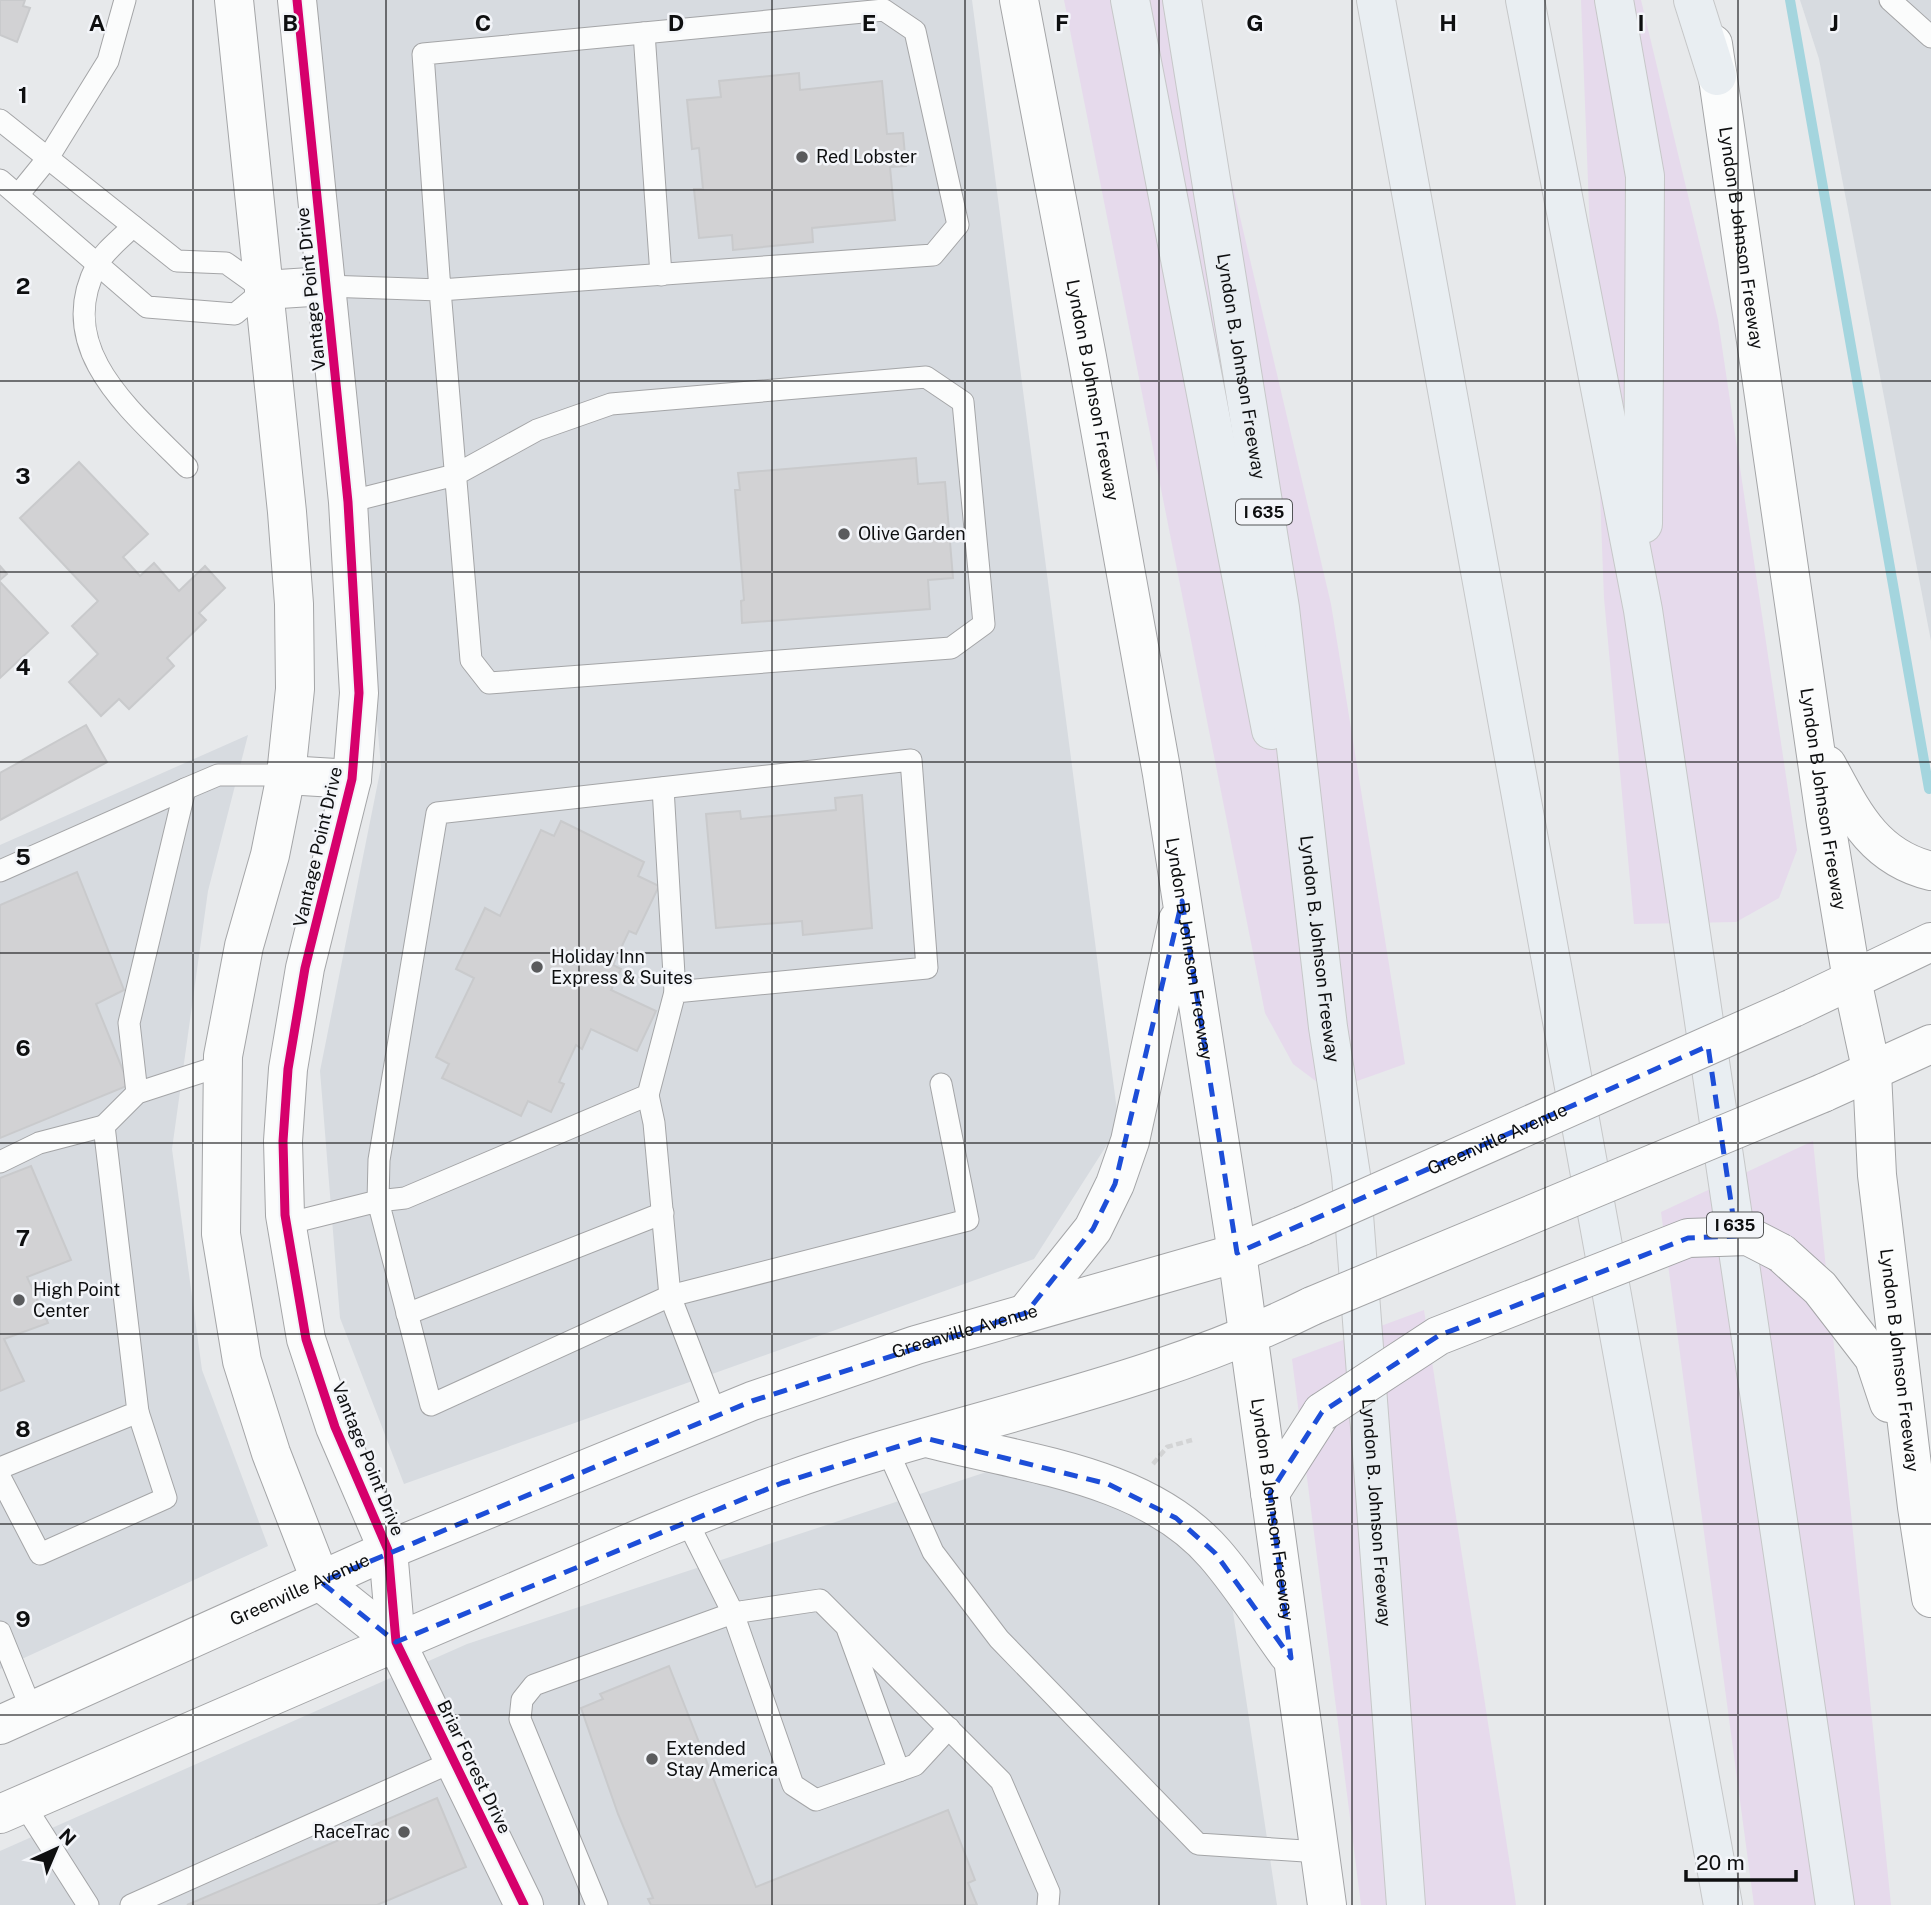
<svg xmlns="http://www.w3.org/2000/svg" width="1931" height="1905" font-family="'Public Sans',sans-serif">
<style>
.built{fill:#d7dbe0}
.green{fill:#e6daec}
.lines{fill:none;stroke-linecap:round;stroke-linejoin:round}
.stream{stroke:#a4d5de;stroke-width:10}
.building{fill:#d2d2d4;stroke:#c9cacc;stroke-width:2}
.lane-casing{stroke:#a4a5a7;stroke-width:23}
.street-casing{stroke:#a4a5a7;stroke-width:40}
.secondary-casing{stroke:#a4a5a7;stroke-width:40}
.highway-casing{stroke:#c6c7c8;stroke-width:40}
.path{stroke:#d3d4d5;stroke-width:4.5;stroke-dasharray:7 3.5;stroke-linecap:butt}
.lane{stroke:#fbfcfc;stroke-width:21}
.street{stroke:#fbfcfc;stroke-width:38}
.secondary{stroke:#fbfcfc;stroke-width:38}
.highway{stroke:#e9eef2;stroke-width:38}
.secondary-bridge-casing{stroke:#a4a5a7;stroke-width:40;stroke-linecap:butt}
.secondary-bridge{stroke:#fbfcfc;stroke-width:38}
.cycleway-casing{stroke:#f3f5f9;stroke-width:13}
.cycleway{stroke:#d6006c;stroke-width:9}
.marked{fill:none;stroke:#1d4ed8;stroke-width:5;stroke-dasharray:14 9;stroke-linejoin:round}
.grid{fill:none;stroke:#0e0f10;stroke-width:2;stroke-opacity:0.55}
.poi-dot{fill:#5a5b5d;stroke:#f3f5f9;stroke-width:2.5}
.labels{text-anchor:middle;stroke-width:5;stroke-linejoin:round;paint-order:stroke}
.shield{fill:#f3f5f9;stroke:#535456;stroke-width:2}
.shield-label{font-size:16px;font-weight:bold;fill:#0e0f10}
.poi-label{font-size:18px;fill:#0e0f10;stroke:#f3f5f9;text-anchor:start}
.street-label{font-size:18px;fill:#0e0f10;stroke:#f3f5f9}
.grid-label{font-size:23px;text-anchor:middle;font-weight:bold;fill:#0e0f10;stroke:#f3f5f9;stroke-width:5;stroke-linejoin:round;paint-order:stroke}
</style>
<rect width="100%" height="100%" fill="#e7e9eb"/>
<g class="built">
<polygon points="314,0 972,0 1119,1126 1034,1259 404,1484 340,1318 320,1071 381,767"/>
<polygon points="1800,0 1931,0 1931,641 1819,59"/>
<polygon points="248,735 208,891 172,1149 202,1370 268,1546 0,1669 0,845"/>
<polygon points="1053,1450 1222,1539 1277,1905 0,1905 0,1851 467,1644"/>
</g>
<g class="green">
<polygon points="1064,0 1189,0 1331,604 1405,1064 1329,1091 1293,1064 1265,1013"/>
<polygon points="1581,0 1641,0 1718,320 1797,850 1779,898 1736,922 1634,924 1604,598"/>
<polygon points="1813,1141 1891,1905 1754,1905 1661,1212"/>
<polygon points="1424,1310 1514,1891 1516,1905 1361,1905 1292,1359"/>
</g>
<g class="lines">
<polyline class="stream" points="1790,0 1929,789"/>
</g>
<g class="building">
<polygon points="0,0 25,0 23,6 30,8 17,42 0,35"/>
<polygon points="799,73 800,90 882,81 887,134 903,133 906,166 890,167 895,220 812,228 813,242 733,250 732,235 699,238 694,189 703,189 699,148 692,149 687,100 721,97 719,81"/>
<polygon points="916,458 918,484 945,482 953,578 928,580 930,609 742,623 741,601 744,600 735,490 740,490 738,473"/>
<polygon points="79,462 148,534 123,557 140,576 154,563 179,591 205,566 225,588 199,613 206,620 167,658 174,666 129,709 119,699 101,716 69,682 98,654 72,626 98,601 20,518"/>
<polygon points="0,566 7,574 0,580"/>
<polygon points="0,582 48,633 0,678"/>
<polygon points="86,725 107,762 0,820 0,773"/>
<polygon points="862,795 872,928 803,935 802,921 716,928 706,814 740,811 741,819 836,810 835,798"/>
<polygon points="561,821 644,862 638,876 659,886 636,934 629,931 613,965 621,969 611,990 656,1011 637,1051 591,1029 582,1049 576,1045 559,1082 564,1084 551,1112 528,1101 521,1116 442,1078 449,1064 436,1057 474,978 456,969 485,908 500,916 541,830 554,836"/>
<polygon points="77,872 124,990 96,1004 129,1085 0,1138 0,905"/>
<polygon points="31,1166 71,1260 27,1277 48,1323 4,1339 24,1381 0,1391 0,1178"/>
<polygon points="669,1666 756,1887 948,1810 975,1880 968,1883 977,1905 651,1905 648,1899 653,1898 618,1814 581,1708 603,1699 600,1694"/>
<polygon points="437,1798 466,1867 377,1905 187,1905"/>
</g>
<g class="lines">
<g class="lane-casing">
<g id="lane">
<polyline points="1890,0 1931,37"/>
<polyline points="644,33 661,275"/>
<polyline points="0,120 177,261 226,263 264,290 235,314 147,307 0,180"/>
<polyline points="18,195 48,158 108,61 125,0"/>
<path d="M133 226C122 238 104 251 97 265 52 350 134 413 187 467"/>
<polyline points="326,286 440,290 423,54 884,10 915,31 958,225 933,255 440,290 471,660 489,683 951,648 984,624 963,402 926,377 611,404 537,430 455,475 348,502"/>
<polyline points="663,788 675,992"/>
<polyline points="0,871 185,789"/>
<polyline points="137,1093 129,1023 185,789 218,775 286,775"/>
<polyline points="648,1095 654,1123 670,1296 716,1415"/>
<polyline points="0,1162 39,1143 104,1126"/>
<polyline points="286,1224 378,1201 379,1160 437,813 911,760 927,968 675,992 648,1095 405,1198 378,1201 431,1405 670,1296 968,1220 941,1084"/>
<polyline points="407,1314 663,1213"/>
<polyline points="887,1449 933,1552 999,1639 1198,1844 1320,1852"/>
<polyline points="0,1468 138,1412 104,1126 137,1093 223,1065"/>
<polyline points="0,1477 40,1554 166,1498 138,1412"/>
<polyline points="687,1521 733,1613 820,1600 1001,1781 1049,1892 1048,1905"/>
<polyline points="848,1631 899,1771"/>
<polyline points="0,1632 32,1711"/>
<polyline points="23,1803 88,1905"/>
<polyline points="131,1905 454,1761"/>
<polyline points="597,1905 520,1719 522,1700 534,1685 733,1613 793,1785 816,1800 915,1765 949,1728"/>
</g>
</g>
<g class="street-casing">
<polyline id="street" points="396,1642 524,1905"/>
</g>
<g class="secondary-casing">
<g id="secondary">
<polyline points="234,0 287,512 294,604 295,689 286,775 270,855 244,946 223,1056 221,1234 242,1361 271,1453 321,1582 396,1642"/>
<polyline points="297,0 348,502 359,693 352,779 305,968 288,1069 283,1141 285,1215 306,1339 335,1427 388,1550 396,1642"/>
<path id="s1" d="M1019 0 1087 357 1162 774 1237 1253 1327 1905"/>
<path id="s2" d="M1713 44 1826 824 1852 980 1872 1073 1877 1175 1917 1507 1931 1598"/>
<polyline points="264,290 326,286"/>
<path d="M1827 765C1853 813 1873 857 1931 871"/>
<polyline points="286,775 352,779"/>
<polyline points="1793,1008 1931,942"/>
<polyline points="1823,1093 1931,1044"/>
<polyline points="1781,1253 1820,1288 1874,1358 1889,1403"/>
<polyline points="1026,1313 1093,1229 1115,1184 1130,1141 1178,920"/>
<path d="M927 1438C1025 1464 1146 1474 1215 1554 1242 1585 1264 1621 1288 1654"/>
<polyline points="1270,1493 1322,1412"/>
<path id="s3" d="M0 1725 388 1550 752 1401 916 1345 1237 1253 1302 1226"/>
<path d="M0 1814C167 1741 333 1669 500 1598 594 1558 687 1517 782 1483 959 1419 1141 1391 1312 1306"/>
</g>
</g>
<g class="highway-casing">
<g id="highway">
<polyline points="1130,0 1271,730"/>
<path id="s4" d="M1182 0 1280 608 1328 1027 1351 1175 1406 1905"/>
<polyline points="1376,0 1723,1905"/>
<polyline points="1525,0 1643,610 1835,1905"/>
<polyline points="1614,0 1645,176 1643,524"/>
<polyline points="1693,0 1717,76"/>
</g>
</g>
<polyline class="path" points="1153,1464 1167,1447 1192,1440"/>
<use href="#lane" class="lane"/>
<use href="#street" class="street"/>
<use href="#secondary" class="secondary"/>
<use href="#highway" class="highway"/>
<g class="secondary-bridge-casing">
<g id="secondary-bridge">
<path id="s5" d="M1302 1226 1793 1008"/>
<polyline points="1312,1306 1823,1093"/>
<polyline points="1322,1412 1438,1336 1688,1238 1748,1236 1781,1253"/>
</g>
</g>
<use href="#secondary-bridge" class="secondary-bridge"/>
<g class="cycleway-casing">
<polyline id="cycleway" points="297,0 348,502 359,693 352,779 305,968 288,1069 283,1141 285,1215 306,1339 335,1427 388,1550 396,1642 524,1905"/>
</g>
<use href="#cycleway" class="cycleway"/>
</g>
<path class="marked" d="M1182 901 1237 1253 1708 1046 1736 1236 1688 1238 1438 1336 1322 1412 1270 1493 1291 1658 1215 1553 1176 1518 1108 1484 925 1438 782 1483 396 1642 321 1582 752 1401 1026 1313 1093 1229 1115 1184Z"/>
<path class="grid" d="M193 0V1905M386 0V1905M579 0V1905M772 0V1905M965 0V1905M1159 0V1905M1352 0V1905M1545 0V1905M1738 0V1905M0 190H1931M0 381H1931M0 572H1931M0 762H1931M0 953H1931M0 1143H1931M0 1334H1931M0 1524H1931M0 1715H1931"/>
<g class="poi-dot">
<circle cx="802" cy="157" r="7"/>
<circle cx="844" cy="534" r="7"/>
<circle cx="537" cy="967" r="7"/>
<circle cx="19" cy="1300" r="7"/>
<circle cx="652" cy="1759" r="7"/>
<circle cx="404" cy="1832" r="7"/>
</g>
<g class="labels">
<g class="shield">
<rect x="1236" y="499.5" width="56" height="25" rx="5"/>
<rect x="1707" y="1212.5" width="56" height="25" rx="5"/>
</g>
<g class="shield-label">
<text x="1264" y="518">I 635</text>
<text x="1735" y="1231">I 635</text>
</g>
<g class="poi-label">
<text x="816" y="163">Red Lobster</text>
<text x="858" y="540">Olive Garden</text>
<text x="551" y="963">Holiday Inn<tspan x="551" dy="21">Express &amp; Suites</tspan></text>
<text x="33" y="1296">High Point<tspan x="33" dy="21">Center</tspan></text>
<text x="666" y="1755">Extended<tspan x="666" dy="21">Stay America</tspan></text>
<text x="390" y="1838" text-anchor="end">RaceTrac</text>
</g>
<g class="street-label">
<text dy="6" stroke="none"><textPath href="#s2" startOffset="196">Lyndon B Johnson Freeway</textPath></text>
<text transform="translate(311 289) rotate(-96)" y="6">Vantage Point Drive</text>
<text dy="6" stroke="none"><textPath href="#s4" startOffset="371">Lyndon B. Johnson Freeway</textPath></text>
<text dy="6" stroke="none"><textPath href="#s1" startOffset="397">Lyndon B Johnson Freeway</textPath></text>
<text dy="6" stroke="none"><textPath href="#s2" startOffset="763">Lyndon B Johnson Freeway</textPath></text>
<text transform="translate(318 847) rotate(-77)" y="6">Vantage Point Drive</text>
<text dy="6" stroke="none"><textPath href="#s1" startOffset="964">Lyndon B Johnson Freeway</textPath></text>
<text dy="6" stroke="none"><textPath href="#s4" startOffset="959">Lyndon B. Johnson Freeway</textPath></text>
<text dy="6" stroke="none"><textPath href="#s5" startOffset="214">Greenville Avenue</textPath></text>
<text dy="6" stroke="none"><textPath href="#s3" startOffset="1043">Greenville Avenue</textPath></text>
<text dy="6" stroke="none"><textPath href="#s2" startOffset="1330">Lyndon B Johnson Freeway</textPath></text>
<text transform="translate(368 1459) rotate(68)" y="6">Vantage Point Drive</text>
<text dy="6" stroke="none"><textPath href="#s1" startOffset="1531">Lyndon B Johnson Freeway</textPath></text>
<text dy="6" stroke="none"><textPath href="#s4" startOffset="1526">Lyndon B. Johnson Freeway</textPath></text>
<text dy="6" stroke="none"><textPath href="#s3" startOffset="329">Greenville Avenue</textPath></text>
<text transform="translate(474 1767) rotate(64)" y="6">Briar Forest Drive</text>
</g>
</g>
<g class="grid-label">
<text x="97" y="31">A</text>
<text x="290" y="31">B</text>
<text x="483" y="31">C</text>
<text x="676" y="31">D</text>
<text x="869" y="31">E</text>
<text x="1062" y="31">F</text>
<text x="1255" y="31">G</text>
<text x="1448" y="31">H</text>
<text x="1641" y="31">I</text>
<text x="1834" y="31">J</text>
<text x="23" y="103">1</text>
<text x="23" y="294">2</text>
<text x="23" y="484">3</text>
<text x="23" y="675">4</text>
<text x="23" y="865">5</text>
<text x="23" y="1056">6</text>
<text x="23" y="1246">7</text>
<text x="23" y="1437">8</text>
<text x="23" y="1627">9</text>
</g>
<g transform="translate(56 1849) rotate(44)" stroke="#f3f5f9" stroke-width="5" paint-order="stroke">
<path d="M0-5L12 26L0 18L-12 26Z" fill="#0e0f10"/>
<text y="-10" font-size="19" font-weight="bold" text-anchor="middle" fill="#0e0f10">N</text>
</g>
<path d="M1686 1870v10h110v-10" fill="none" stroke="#0e0f10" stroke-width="3.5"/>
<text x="1696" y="1870" font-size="21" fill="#0e0f10" stroke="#f3f5f9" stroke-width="5" paint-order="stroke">20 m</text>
</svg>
